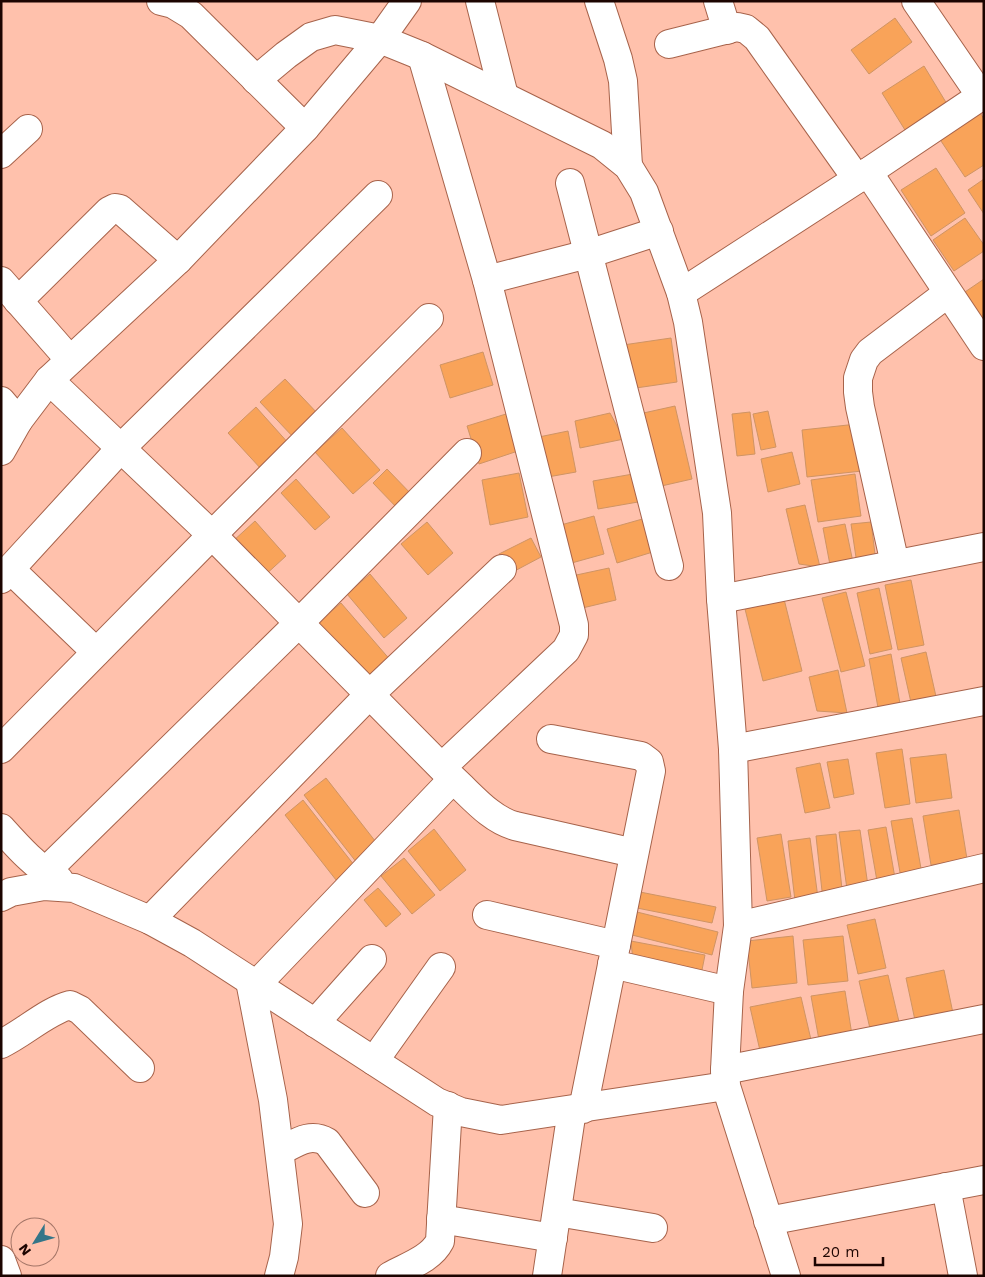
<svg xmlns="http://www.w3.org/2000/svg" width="985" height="1277" font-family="'Work Sans',sans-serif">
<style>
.building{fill:#f9a359;stroke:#cf9464}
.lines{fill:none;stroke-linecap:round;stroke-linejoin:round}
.minor-casing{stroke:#a7634b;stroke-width:30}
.major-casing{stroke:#a7634b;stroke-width:30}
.minor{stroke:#fff;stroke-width:28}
.major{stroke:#fff;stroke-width:28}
</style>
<rect width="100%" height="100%" fill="#ffc1ac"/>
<g class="building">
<polygon points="895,18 912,42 869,74 851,50"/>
<polygon points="924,66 947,104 905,130 882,93"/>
<polygon points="979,111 984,119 984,165 965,177 939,138"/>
<polygon points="936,168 965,213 931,236 901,190"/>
<polygon points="984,179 984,214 968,190"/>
<polygon points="965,218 984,245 984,251 954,271 933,240"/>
<polygon points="984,279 984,325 962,294"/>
<polygon points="671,338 677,382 629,389 623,345"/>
<polygon points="483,352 493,385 450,398 440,365"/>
<polygon points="285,379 319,415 295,439 260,402"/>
<polygon points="675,406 692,479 657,487 639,414"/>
<polygon points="256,407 290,445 262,470 228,433"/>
<polygon points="768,411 776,447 761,450 753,414"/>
<polygon points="750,412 755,454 737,456 732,414"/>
<polygon points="610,413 624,439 580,448 575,421"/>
<polygon points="506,414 518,451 479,464 467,426"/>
<polygon points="857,424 862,471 807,477 802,430"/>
<polygon points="342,428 380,470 353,494 315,452"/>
<polygon points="568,431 576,472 542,478 534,438"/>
<polygon points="792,452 800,484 768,492 761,459"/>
<polygon points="387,469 414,497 400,511 373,483"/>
<polygon points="519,473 528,517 490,525 482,480"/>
<polygon points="633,474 638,502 598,509 593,481"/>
<polygon points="855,474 861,516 818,522 811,480"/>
<polygon points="296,479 330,517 315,530 281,493"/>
<polygon points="805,505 820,567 799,564 786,509"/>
<polygon points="594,516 604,554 568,564 557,526"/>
<polygon points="646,518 656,551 617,563 607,529"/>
<polygon points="255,521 286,556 263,577 232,542"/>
<polygon points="427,522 453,553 428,575 401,544"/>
<polygon points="871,522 876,562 857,564 851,524"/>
<polygon points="845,524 854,567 830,565 823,528"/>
<polygon points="531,538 541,557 509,574 499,554"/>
<polygon points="609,568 616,600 574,610 567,577"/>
<polygon points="370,574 407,618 384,638 347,594"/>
<polygon points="911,580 924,645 898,650 885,585"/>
<polygon points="879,588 892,649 870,654 857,593"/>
<polygon points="846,592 865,666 841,672 822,598"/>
<polygon points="784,599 802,671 763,681 745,609"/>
<polygon points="341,603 392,662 366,684 315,625"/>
<polygon points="926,652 937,701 912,707 901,658"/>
<polygon points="891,654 901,709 879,713 869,659"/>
<polygon points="838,670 847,713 817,711 809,677"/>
<polygon points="902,749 910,804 885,808 876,753"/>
<polygon points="946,754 952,798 916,803 910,758"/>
<polygon points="848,759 854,794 834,798 827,762"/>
<polygon points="820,763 830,808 805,813 796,768"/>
<polygon points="326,778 379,846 357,863 304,795"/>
<polygon points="303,800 358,870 340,885 285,815"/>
<polygon points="959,810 967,859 931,865 923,816"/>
<polygon points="912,818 922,874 901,878 891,821"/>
<polygon points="886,827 895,878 877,881 868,830"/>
<polygon points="434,829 466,870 440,891 408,851"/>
<polygon points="860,830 868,886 847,889 839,832"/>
<polygon points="781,834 791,897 767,901 757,838"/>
<polygon points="836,834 842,889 822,891 816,836"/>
<polygon points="810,838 818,898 795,901 788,841"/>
<polygon points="404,858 435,895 412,914 381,876"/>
<polygon points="378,888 401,914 386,927 364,900"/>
<polygon points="640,892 716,907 712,923 637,908"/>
<polygon points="637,912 718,932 712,955 632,935"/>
<polygon points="875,919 886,968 858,974 847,925"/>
<polygon points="793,936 797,983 752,988 747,941"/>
<polygon points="843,936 848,981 808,985 803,940"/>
<polygon points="631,941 705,955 701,975 633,961"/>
<polygon points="944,970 954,1018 916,1025 906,978"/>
<polygon points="888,975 900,1026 871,1033 859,981"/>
<polygon points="845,991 852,1035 819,1040 811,996"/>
<polygon points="801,997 812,1044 761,1055 750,1007"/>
</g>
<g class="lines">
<g class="minor-casing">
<g id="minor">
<polyline points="161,1 173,4 191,15 305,128"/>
<polyline points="480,1 504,96"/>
<polyline points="599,1 618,59 623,81 628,166"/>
<polyline points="718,1 727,30"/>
<polyline points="916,1 981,96"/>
<polyline points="669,44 737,27 746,29 757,38 857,179"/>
<polyline points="422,56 487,280 574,625 574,635 566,650 442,767"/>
<polyline points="256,80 286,55 311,37 335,30 380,39 422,56 602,145 628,166 644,192 681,293 688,322 717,513 721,599 733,749 738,926 729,991 725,1070 726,1086 786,1276"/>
<polyline points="1,154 28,129"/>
<polyline points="868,172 984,346"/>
<polyline points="570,183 669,566"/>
<polyline points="487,280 588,254 659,231"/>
<polyline points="1,281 70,360"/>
<polyline points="681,293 868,172 984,94"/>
<polyline points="18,301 109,211 115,208 120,209 178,260"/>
<path d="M49 380 212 535 453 779C472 796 490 819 515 826L634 853"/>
<polyline points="1,401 18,421"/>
<polyline points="1,451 18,421 49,380 178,260 305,128 380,39 407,1"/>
<polyline points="895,564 860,407 858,392 858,378 864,360 870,352 948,293"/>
<polyline points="10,569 96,652"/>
<polyline points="1,579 121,448 378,195"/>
<polyline points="721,599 984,547"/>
<polyline points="551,739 641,756 649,762 651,771 583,1109"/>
<polyline points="1,749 212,535 429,318"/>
<polyline points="733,749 984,701"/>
<path d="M1 828C19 848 36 867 59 880"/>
<polyline points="45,872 299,623 467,453"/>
<polyline points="1,897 11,892 44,886 74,888 150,920 192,943 437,1102 461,1112 501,1120 726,1086"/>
<polyline points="487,915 616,945"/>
<polyline points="150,920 370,694 502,569"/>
<polyline points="738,926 984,868"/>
<polyline points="612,964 729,991"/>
<polyline points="250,981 273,1100 288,1224 284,1257 279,1276"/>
<polyline points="256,985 453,779"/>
<polyline points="315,1023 372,959"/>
<path d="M1 1044C24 1033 47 1011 70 1005L80 1010 140 1068"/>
<polyline points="374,1061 441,967"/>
<polyline points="725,1070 984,1019"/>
<path d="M280 1151C296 1143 310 1132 327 1142L365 1193"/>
<polyline points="946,1187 963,1276"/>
<polyline points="557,1212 653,1228"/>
<polyline points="441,1219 553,1238"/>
<polyline points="768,1221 984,1180"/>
<path d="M390 1276C408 1266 431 1259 440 1241L448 1106"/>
<polyline points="547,1276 572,1110"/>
</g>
</g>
<g class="major-casing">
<polyline id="major" points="1,1260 7,1276"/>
</g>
<use href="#minor" class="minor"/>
<use href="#major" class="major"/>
</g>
<rect width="985" height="1277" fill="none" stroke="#1c0400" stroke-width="5"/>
<g transform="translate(35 1242) rotate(233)"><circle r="24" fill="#ffc1ac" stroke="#a47567"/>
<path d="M0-4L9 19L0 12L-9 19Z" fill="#347588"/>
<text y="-8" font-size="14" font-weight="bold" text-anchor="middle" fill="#1c0400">N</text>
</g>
<path d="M815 1257v8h68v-8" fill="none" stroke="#1c0400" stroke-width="2.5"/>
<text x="822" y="1257" font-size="15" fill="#1c0400" stroke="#ffc1ac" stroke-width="4" paint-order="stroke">20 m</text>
</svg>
